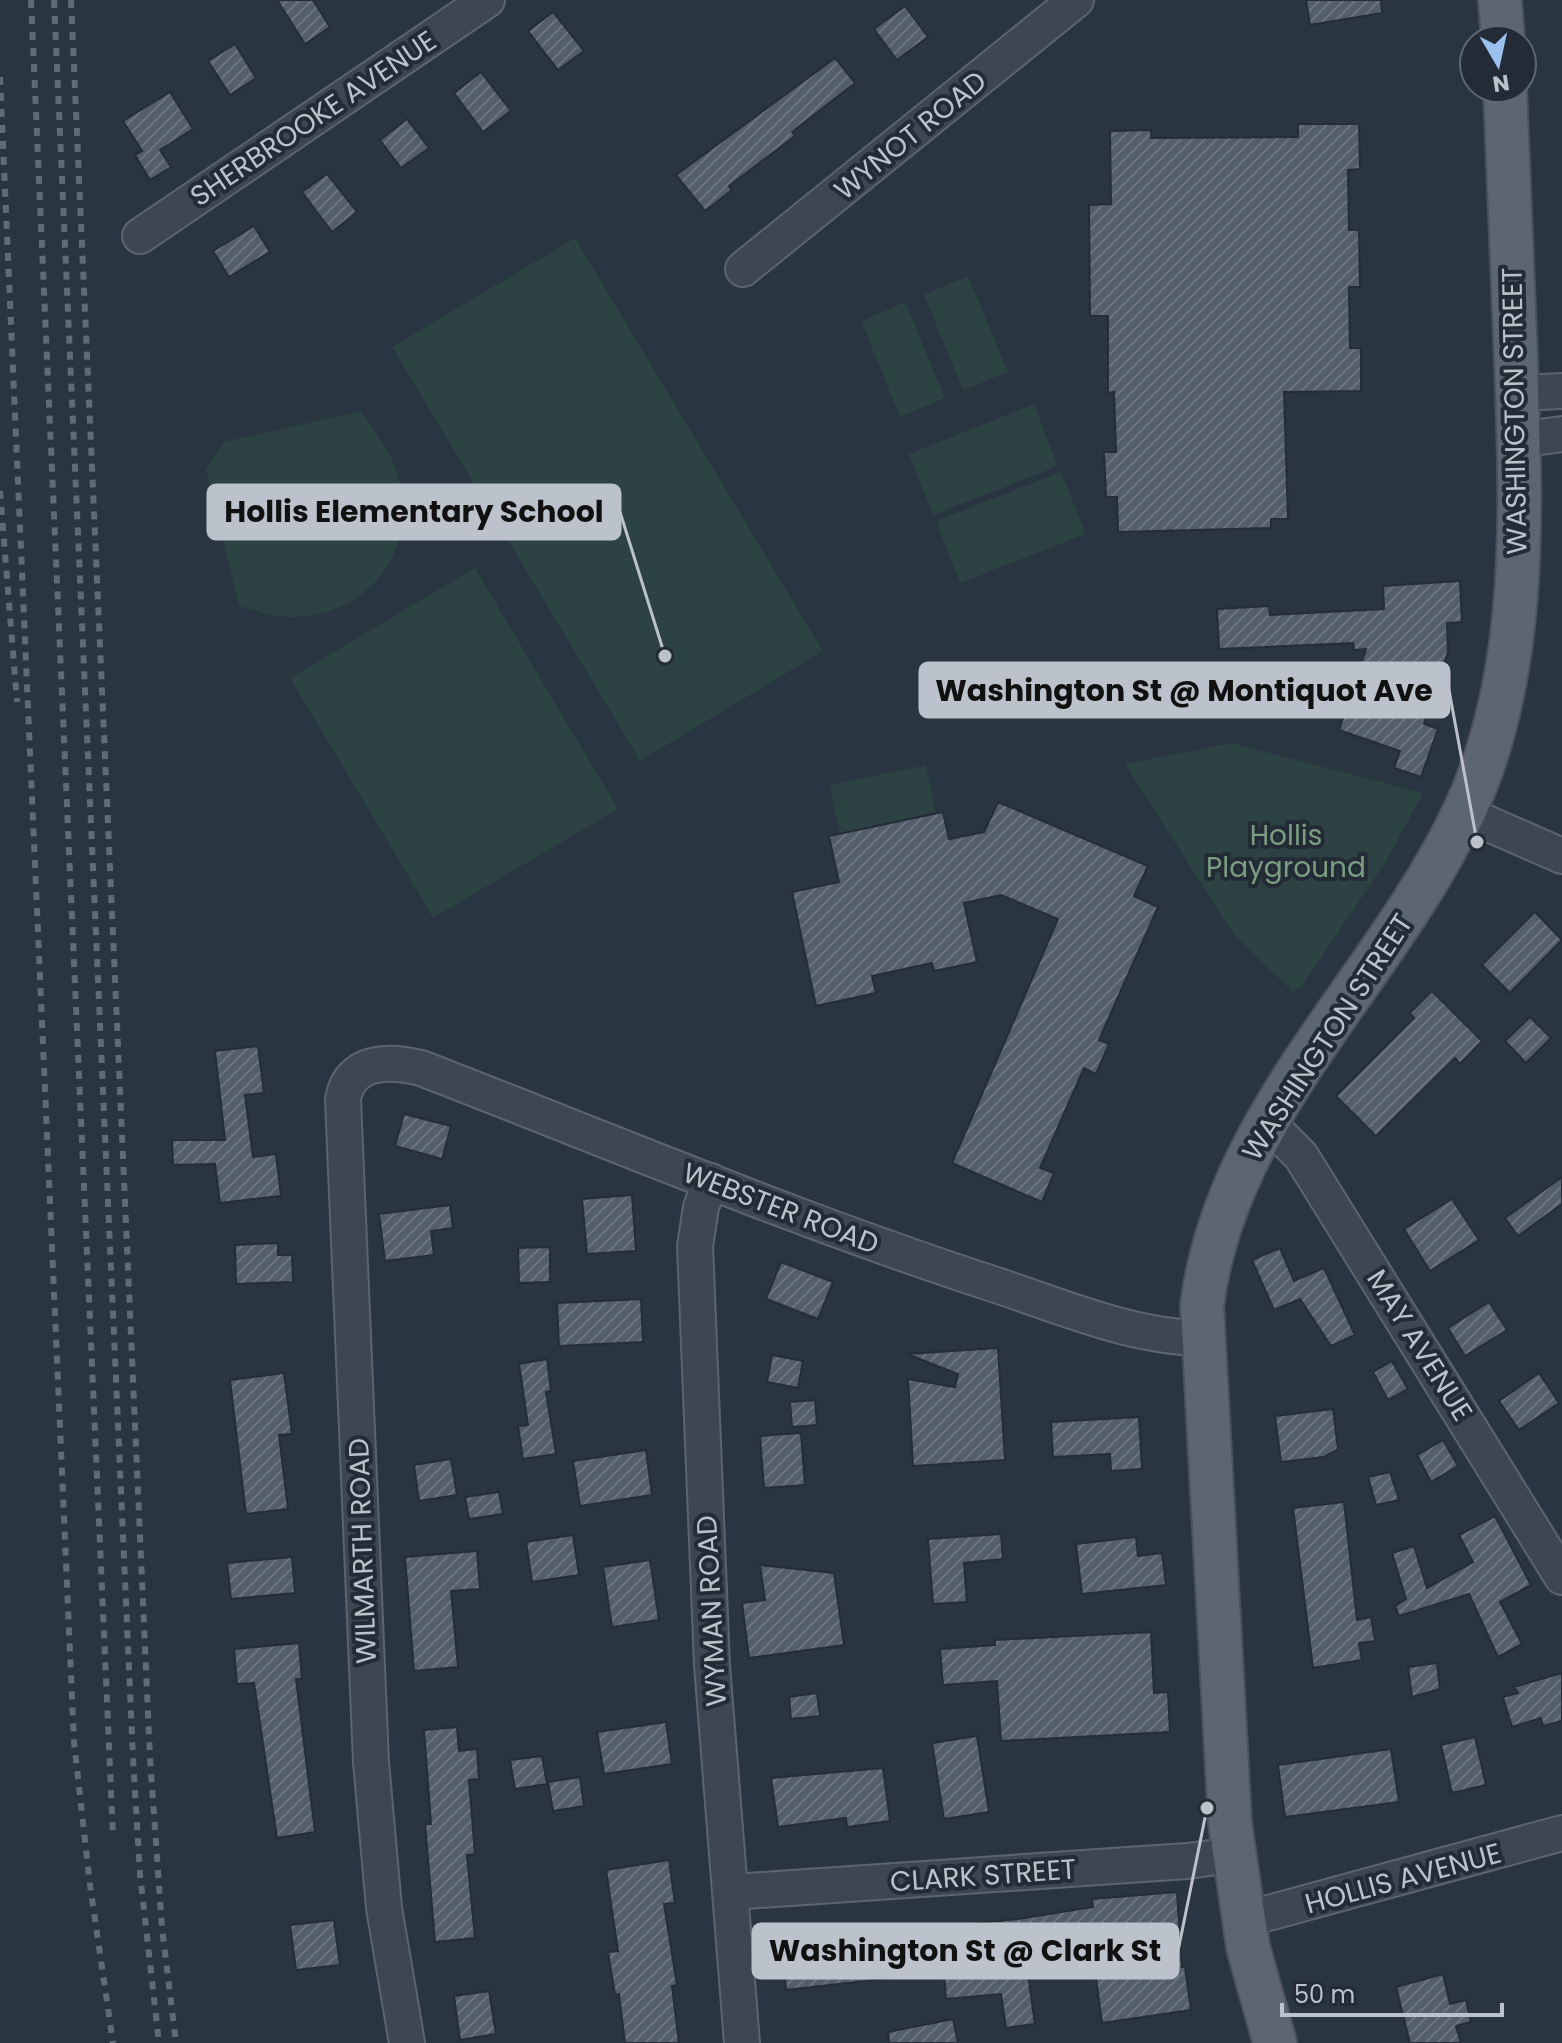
<svg xmlns="http://www.w3.org/2000/svg" width="1562" height="2043" font-family="Poppins,sans-serif">
<style>
.green{fill:#2c4243}
.building{fill:url(#building-hatch);stroke:#242d38;stroke-width:2}
.lines{fill:none;stroke-linecap:round;stroke-linejoin:round}
.minor-casing{stroke:#5c646e;stroke-width:38}
.major-casing{stroke:#4a525d;stroke-width:46}
.minor{stroke:#3d4651;stroke-width:34}
.major{stroke:#5c6670;stroke-width:42}
.rail{stroke:#606b77;stroke-width:6;stroke-dasharray:8 8;stroke-linecap:butt}
.labels{text-anchor:middle;stroke-width:8;stroke-linejoin:round;paint-order:stroke}
.street-label{font-size:28px;fill:#bbc2cb;stroke:#222b36}
.park-label{font-size:28px;fill:#7b9e81;stroke:#222b36}
.leader{fill:none;stroke:#bbc2cb;stroke-width:3}
.callout-dot{fill:#bbc2cb;stroke:#222b36;stroke-width:3}
.callout{fill:#bbc2cb;stroke:#bbc2cb;stroke-width:3}
.callout-label{font-size:30px;text-anchor:middle;font-weight:bold;fill:#111}
</style>
<defs>
<pattern id="building-hatch" width="6" height="6" patternUnits="userSpaceOnUse" patternTransform="scale(2)"><rect width="6" height="6" fill="#535e6b"/><path d="M-1 1l2-2M0 6l6-6M5 7l2-2" fill="none" stroke="#6a737f"/></pattern>
</defs>
<rect width="100%" height="100%" fill="#293541"/>
<g class="green">
<polygon points="575,238 823,651 640,761 392,347"/>
<polygon points="968,276 1008,372 963,390 924,295"/>
<polygon points="905,302 945,398 900,417 861,321"/>
<polygon points="1034,404 1058,466 933,515 909,454"/>
<path d="M361 411C377 435 395 457 401 486 416 556 363 617 293 617 274 618 256 611 239 606L206 469 224 442Z"/>
<polygon points="1061,472 1086,534 960,583 936,521"/>
<polygon points="475,568 618,809 433,918 290,678"/>
<polygon points="1231,743 1423,793 1387,860 1302,986 1293,992 1234,935 1125,764"/>
<polygon points="926,765 936,812 840,833 829,785"/>
</g>
<g class="building">
<polygon points="277,0 313,0 330,27 305,44"/>
<polygon points="1306,0 1381,0 1382,13 1310,25"/>
<polygon points="905,6 928,37 897,60 874,29"/>
<polygon points="553,12 584,51 558,70 528,31"/>
<polygon points="235,44 256,78 230,95 208,61"/>
<polygon points="835,58 855,83 792,132 795,136 729,186 732,190 705,211 676,175"/>
<polygon points="481,72 511,111 483,132 454,93"/>
<polygon points="170,92 193,129 160,150 171,167 150,180 135,155 142,151 123,121"/>
<polygon points="407,119 429,148 401,168 380,140"/>
<polygon points="1298,124 1359,124 1360,169 1348,170 1349,230 1359,230 1360,287 1349,287 1350,348 1361,348 1361,391 1284,392 1288,519 1271,519 1271,528 1118,532 1117,497 1106,497 1104,452 1116,452 1114,392 1108,393 1108,316 1090,316 1089,205 1111,204 1110,131 1151,130 1151,138 1298,137"/>
<polygon points="327,174 357,212 332,232 302,192"/>
<polygon points="254,226 270,252 229,277 213,251"/>
<polygon points="1460,581 1462,622 1447,623 1448,652 1424,724 1438,729 1421,777 1394,768 1400,751 1339,730 1366,649 1354,650 1353,643 1219,649 1217,609 1269,606 1270,615 1384,609 1383,586"/>
<polygon points="998,802 1148,866 1134,896 1158,907 1099,1040 1109,1044 1096,1074 1084,1068 1040,1168 1054,1173 1042,1202 952,1163 1058,919 1001,895 964,903 977,962 934,971 932,963 872,976 876,993 816,1006 792,892 839,882 829,836 943,812 949,839 984,832"/>
<polygon points="1535,912 1562,940 1510,993 1482,965"/>
<polygon points="1432,991 1482,1041 1460,1064 1455,1058 1376,1136 1336,1096 1414,1018 1410,1013"/>
<polygon points="1530,1017 1551,1038 1526,1063 1505,1041"/>
<polygon points="258,1046 264,1093 245,1095 253,1157 276,1154 281,1196 220,1203 215,1164 173,1165 172,1140 225,1140 215,1051"/>
<polygon points="404,1114 451,1126 442,1159 395,1146"/>
<polygon points="1562,1177 1562,1204 1518,1236 1505,1218"/>
<polygon points="632,1195 636,1251 587,1254 582,1199"/>
<polygon points="1452,1199 1479,1240 1430,1271 1404,1229"/>
<polygon points="450,1205 453,1228 431,1231 434,1255 385,1261 379,1214"/>
<polygon points="278,1243 278,1255 292,1255 293,1282 236,1284 235,1245"/>
<polygon points="550,1247 550,1282 519,1283 518,1248"/>
<polygon points="1280,1248 1294,1281 1324,1268 1355,1335 1331,1346 1300,1299 1274,1310 1252,1260"/>
<polygon points="781,1262 833,1282 818,1319 766,1299"/>
<polygon points="641,1299 643,1342 559,1346 557,1303"/>
<polygon points="1489,1302 1507,1330 1465,1356 1448,1328"/>
<polygon points="998,1348 1005,1460 913,1466 908,1379 955,1387 958,1374 907,1354"/>
<polygon points="772,1355 803,1361 798,1388 767,1382"/>
<polygon points="547,1359 551,1391 546,1392 556,1454 523,1459 518,1426 528,1425 519,1364"/>
<polygon points="1392,1361 1408,1389 1388,1400 1373,1372"/>
<polygon points="284,1373 292,1434 279,1435 288,1509 246,1514 230,1380"/>
<polygon points="1539,1373 1559,1403 1519,1430 1499,1401"/>
<polygon points="815,1400 817,1425 792,1427 790,1402"/>
<polygon points="1333,1409 1338,1449 1324,1457 1281,1462 1275,1416"/>
<polygon points="1139,1417 1142,1469 1111,1471 1110,1454 1053,1457 1051,1422"/>
<polygon points="801,1433 805,1485 764,1488 760,1436"/>
<polygon points="1443,1440 1458,1466 1431,1482 1417,1455"/>
<polygon points="646,1450 652,1495 580,1506 573,1461"/>
<polygon points="451,1459 457,1495 419,1501 414,1465"/>
<polygon points="1390,1472 1399,1500 1376,1505 1368,1477"/>
<polygon points="499,1492 503,1514 469,1519 465,1497"/>
<polygon points="1344,1502 1357,1620 1371,1617 1375,1641 1359,1643 1362,1660 1313,1668 1293,1508"/>
<polygon points="1495,1516 1531,1585 1500,1602 1522,1644 1498,1657 1469,1594 1399,1616 1395,1606 1406,1599 1392,1553 1414,1546 1427,1588 1473,1562 1459,1535"/>
<polygon points="1001,1534 1003,1559 964,1563 967,1602 933,1604 928,1539"/>
<polygon points="573,1535 579,1575 532,1582 526,1542"/>
<polygon points="1136,1537 1138,1556 1162,1553 1166,1585 1082,1594 1076,1544"/>
<polygon points="477,1551 480,1589 451,1591 458,1667 414,1671 405,1557"/>
<polygon points="292,1557 295,1593 231,1599 227,1563"/>
<polygon points="650,1560 659,1620 612,1627 603,1567"/>
<polygon points="760,1565 834,1573 844,1645 749,1658 742,1603 765,1600"/>
<polygon points="1151,1632 1154,1693 1168,1692 1170,1732 1001,1741 997,1681 943,1685 940,1649 995,1645 995,1640"/>
<polygon points="299,1643 302,1679 296,1679 315,1832 277,1838 254,1683 237,1684 234,1649"/>
<polygon points="1437,1663 1440,1689 1412,1697 1408,1667"/>
<polygon points="1562,1673 1562,1721 1543,1726 1541,1718 1512,1727 1503,1697 1518,1693 1514,1687"/>
<polygon points="817,1693 820,1716 791,1719 789,1697"/>
<polygon points="666,1722 672,1764 604,1774 597,1732"/>
<polygon points="457,1727 459,1751 477,1749 479,1779 469,1780 475,1854 467,1855 475,1938 435,1942 425,1824 431,1824 424,1730"/>
<polygon points="977,1736 989,1812 944,1819 932,1743"/>
<polygon points="1475,1737 1486,1785 1452,1793 1441,1745"/>
<polygon points="1391,1749 1399,1802 1285,1817 1278,1765"/>
<polygon points="542,1756 547,1784 515,1789 510,1760"/>
<polygon points="883,1768 890,1821 847,1827 846,1818 778,1827 771,1778"/>
<polygon points="580,1777 584,1806 553,1811 548,1782"/>
<polygon points="669,1860 675,1903 664,1904 677,1985 672,1986 679,2043 625,2043 619,1994 615,1995 608,1952 618,1951 606,1870"/>
<polygon points="1177,1892 1182,1967 1185,1967 1191,2010 1102,2023 1095,1971 1090,1971 1090,1965 1028,1974 1035,2024 1006,2028 1001,1994 946,1999 944,1972 786,1990 781,1931 814,1927 816,1945 861,1942 860,1928 910,1924 910,1930 1018,1919 1093,1907 1092,1899"/>
<polygon points="334,1920 340,1965 296,1970 290,1925"/>
<polygon points="1443,1974 1450,2004 1466,2000 1471,2022 1456,2026 1461,2043 1410,2043 1396,1987"/>
<polygon points="489,1991 496,2034 460,2040 454,1996"/>
<polygon points="953,2019 958,2043 889,2043 888,2032"/>
</g>
<g class="lines">
<g class="minor-casing">
<g id="minor">
<polyline points="140,236 487,0"/>
<polyline points="743,269 1076,0"/>
<polyline points="1517,393 1562,391"/>
<polyline points="1518,440 1562,434"/>
<polyline points="1464,813 1562,856"/>
<polyline points="1267,1122 1301,1156 1562,1577"/>
<polyline points="711,1181 701,1207 695,1246 712,1665 742,2043"/>
<polyline points="732,1892 1187,1861 1233,1855"/>
<polyline points="1243,1920 1562,1833"/>
<path d="M407 2043 384 1908 371 1762 343 1099C350 1060 388 1060 421 1068 610 1141 797 1220 990 1283 1058 1305 1130 1337 1201 1338"/>
</g>
</g>
<g class="major-casing">
<g id="major">
<polyline points="1500,0 1503,40"/>
<path d="M1275 2043 1248 1947 1230 1823 1202 1306C1226 1112 1386 980 1465 810 1529 672 1521 509 1516 361 1512 270 1509 179 1505 88"/>
</g>
</g>
<use href="#minor" class="minor"/>
<use href="#major" class="major"/>
<g class="rail">
<polyline points="31,0 113,1835"/>
<polyline points="54,0 133,1758 140,1874 159,2043"/>
<polyline points="71,0 150,1758 162,1928 176,2043"/>
<polyline points="0,77 74,1742 90,1885 113,2043"/>
<polyline points="0,491 17,702"/>
</g>
</g>
<g class="labels">
<g class="street-label">
<text transform="translate(313 118) rotate(-34)" y="10">SHERBROOKE AVENUE</text>
<text transform="translate(910 135) rotate(-39)" y="10">WYNOT ROAD</text>
<text transform="translate(1514 411) rotate(-91)" y="10">WASHINGTON STREET</text>
<text transform="translate(1327 1037) rotate(-57)" y="10">WASHINGTON STREET</text>
<text transform="translate(781 1208) rotate(21)" y="10">WEBSTER ROAD</text>
<text transform="translate(1420 1345) rotate(58)" y="10">MAY AVENUE</text>
<text transform="translate(362 1551) rotate(-92)" y="10">WILMARTH ROAD</text>
<text transform="translate(711 1611) rotate(-93)" y="10">WYMAN ROAD</text>
<text transform="translate(983 1875) rotate(-4)" y="10">CLARK STREET</text>
<text transform="translate(1403 1878) rotate(-15)" y="10">HOLLIS AVENUE</text>
</g>
<g class="park-label">
<text x="1286" y="845">Hollis<tspan x="1286" dy="32">Playground</tspan></text>
</g>
</g>
<path class="leader" d="M665 656L620 512M1477 842L1449 690M1207 1808L1178 1951"/>
<g class="callout-dot">
<circle cx="665" cy="656" r="8"/>
<circle cx="1477" cy="842" r="8"/>
<circle cx="1207" cy="1808" r="8"/>
</g>
<g class="callout">
<rect x="208" y="485" width="412" height="54" rx="8"/>
<rect x="920" y="663" width="529" height="54" rx="8"/>
<rect x="753" y="1924" width="425" height="54" rx="8"/>
</g>
<g class="callout-label">
<text x="414" y="522">Hollis Elementary School</text>
<text x="1184" y="701">Washington St @ Montiquot Ave</text>
<text x="965" y="1961">Washington St @ Clark St</text>
</g>
<g transform="translate(1498 64) rotate(171)"><circle r="38" fill="#222b36" stroke="#5f6772" stroke-width="2"/>
<path d="M0-6L14 30L0 20L-14 30Z" fill="#9bc0f0"/>
<text y="-12" font-size="22" font-weight="bold" text-anchor="middle" fill="#bbc2cb">N</text>
</g>
<path d="M1282 2003v12h220v-12" fill="none" stroke="#bbc2cb" stroke-width="4"/>
<text x="1294" y="2003" font-size="24" fill="#bbc2cb" stroke="#222b36" stroke-width="6" paint-order="stroke">50 m</text>
</svg>
